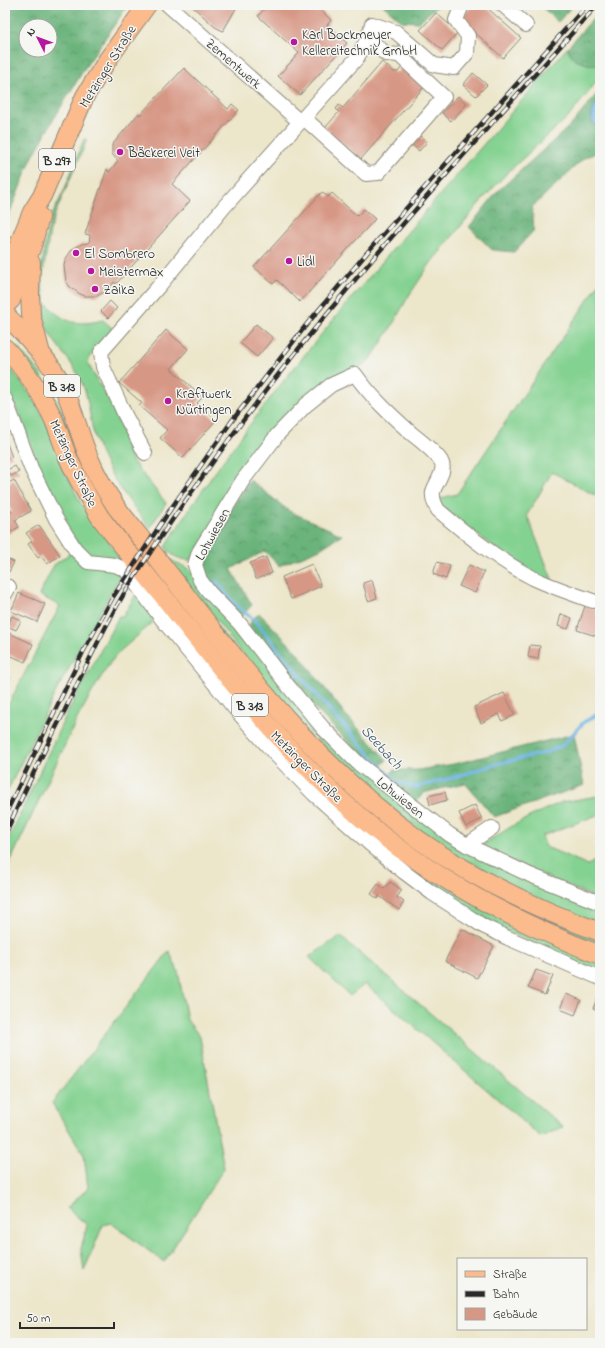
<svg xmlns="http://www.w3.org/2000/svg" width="605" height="1348" font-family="'Indie Flower',sans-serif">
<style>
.grass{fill:#84d291;stroke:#587e5e}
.forest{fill:url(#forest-crowns);stroke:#4b7053;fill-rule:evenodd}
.water{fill:#6db4e4;stroke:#4c7088}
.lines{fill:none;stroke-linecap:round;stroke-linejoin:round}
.stream{stroke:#6db4e4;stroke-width:3.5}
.building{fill:#d79785}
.minor-casing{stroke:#8c887a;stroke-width:16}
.major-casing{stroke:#8c887a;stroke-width:20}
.minor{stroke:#fff;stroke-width:14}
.major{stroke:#fbbb8c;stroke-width:18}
.rail-casing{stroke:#2b2b2b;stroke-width:4.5}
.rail{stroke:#f6f6f2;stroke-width:3;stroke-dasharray:9;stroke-linecap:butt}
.poi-dot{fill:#b5179e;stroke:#f6f6f2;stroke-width:1.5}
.labels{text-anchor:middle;stroke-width:3;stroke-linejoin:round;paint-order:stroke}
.shield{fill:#f6f6f2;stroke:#686867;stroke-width:1}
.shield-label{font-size:13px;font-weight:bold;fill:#2b2b2b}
.poi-label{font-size:14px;fill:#2b2b2b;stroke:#f6f6f2;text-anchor:start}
.street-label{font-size:14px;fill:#2b2b2b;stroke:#f6f6f2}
.water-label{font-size:15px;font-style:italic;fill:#425b6c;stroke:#f6f6f2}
</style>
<defs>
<pattern id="forest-crowns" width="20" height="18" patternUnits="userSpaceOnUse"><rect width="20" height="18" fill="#6bb47b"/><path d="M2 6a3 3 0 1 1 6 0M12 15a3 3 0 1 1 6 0" fill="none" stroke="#589365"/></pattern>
</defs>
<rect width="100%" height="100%" fill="#f6f6f2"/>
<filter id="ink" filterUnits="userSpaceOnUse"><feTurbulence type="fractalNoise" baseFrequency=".025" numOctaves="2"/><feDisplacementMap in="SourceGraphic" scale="8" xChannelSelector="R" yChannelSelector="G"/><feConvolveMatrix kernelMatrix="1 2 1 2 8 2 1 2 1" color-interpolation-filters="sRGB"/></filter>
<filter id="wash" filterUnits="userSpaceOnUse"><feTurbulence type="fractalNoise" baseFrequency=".012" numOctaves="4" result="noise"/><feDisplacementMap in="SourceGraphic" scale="16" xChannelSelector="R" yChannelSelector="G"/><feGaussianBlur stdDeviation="0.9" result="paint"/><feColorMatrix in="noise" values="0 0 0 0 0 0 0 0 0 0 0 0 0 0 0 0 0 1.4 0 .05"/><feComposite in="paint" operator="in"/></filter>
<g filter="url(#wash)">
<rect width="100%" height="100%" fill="#ece6ca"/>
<g class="grass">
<path d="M567 48 575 60 591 65H600V76L587 94 569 116 507 173 482 200 430 264 408 297 389 331 372 357 362 366 350 373 267 434 247 461 246 472 191 560C179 560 172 556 165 547 224 453 293 367 365 282 432 203 500 126 567 48Z"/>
<polygon points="84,139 87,140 55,214 50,231 42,278 42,287 45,302 39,301 39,280 47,232 53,213 64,191"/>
<polygon points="600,282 600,498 552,472 527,515 555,587 533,578 433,500 457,494"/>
<path d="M48 305C65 324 78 326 103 320L113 329 90 356 88 364 113 408 133 462 166 503 150 528C128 500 104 470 94 435 89 416 89 396 80 379 70 356 44 336 41 311L44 307Z"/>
<path d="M17 346 39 372 60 407 87 473 377 816 600 940V944C501 911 410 855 334 783 286 737 244 683 202 631 170 591 137 551 106 510L96 494 15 348Z"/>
<polygon points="12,370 32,397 47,424 63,467 81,504 124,562 92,559 68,533 56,503 39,468 23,424 11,397 5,389 5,376"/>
<polygon points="73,551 122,573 55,693 5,796 5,711 60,606 39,595 54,565"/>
<path d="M168 558C175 563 183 565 190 570L304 709 426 821 600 907V924L554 907 461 858 427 835 382 800 342 765 315 738 259 675Z"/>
<polygon points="138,591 154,618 151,624 119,652 110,663 98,682 77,719 5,873 5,847 65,717 119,616 123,616"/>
<polygon points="598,796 600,804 600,814 542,836 546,847 588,865 600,858 600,900 481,848 485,843 514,825 537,813 562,802"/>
<polygon points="343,811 600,961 600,972 524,940 462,907 362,833"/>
<polygon points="340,936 563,1127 541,1137 365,984 350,996 309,957"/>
<polygon points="169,951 178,971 187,1020 200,1037 224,1168 164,1262 111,1223 103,1225 84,1271 81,1249 87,1225 67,1208 88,1188 84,1155 52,1103"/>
</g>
<g class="forest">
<path d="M5 5H128L86 66 52 122 31 160 5 224ZM26 26H50V50H26Z"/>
<polygon points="383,5 439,5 418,22 401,21"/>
<polygon points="540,5 573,5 558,22"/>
<polygon points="600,11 600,65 591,65 575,60 567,48"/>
<polygon points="600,90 600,151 584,158 532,207 534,230 514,252 492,250 469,227 498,191 573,123"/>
<polygon points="250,480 289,511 342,535 320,549 279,566 265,551 231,569 252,605 241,617 199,573 208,544"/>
<polygon points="259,613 296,651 345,714 387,760 376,770 328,722 296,687 249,627 251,621"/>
<polygon points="574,734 584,785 494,817 465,783 423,793 416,803 386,779 394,770 418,770 454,764"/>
</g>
<path class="water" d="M600 100V125L593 124C590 114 592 107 600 100Z"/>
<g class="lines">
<polyline class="stream" points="216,581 233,602 258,624 285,658 320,699 382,768 398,783 417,787 458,776 496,764 548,752 563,745 584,722 600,713"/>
</g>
<g id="blocks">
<g class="building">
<polygon points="191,5 238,5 223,31 215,27"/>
<polygon points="268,5 315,5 331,20 327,25 347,43 300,95 278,76 299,53 258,16"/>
<polygon points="473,5 484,5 521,38 503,58 460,19"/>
<polygon points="436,13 458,32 442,50 420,30"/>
<polygon points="382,62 394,72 398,72 402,67 424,87 361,159 325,128 339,112 336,109 339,105 343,108"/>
<polygon points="184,68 228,109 232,104 239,110 172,184 190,201 116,284 114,282 108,290 97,296 85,296 80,294 69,286 66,281 64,266 65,260 71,251 81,244 89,243 90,235 85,234 107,169 109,172 118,161 112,154 112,145 139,113 140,115"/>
<polygon points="473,73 487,85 476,96 463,85"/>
<polygon points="458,96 467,104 451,121 442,113"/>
<polygon points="420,136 427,142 419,151 412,145"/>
<polygon points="322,192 328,197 332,193 357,216 364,209 375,219 300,302 277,280 273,284 254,267"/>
<polygon points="110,301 117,308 108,318 101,311"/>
<polygon points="256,324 273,338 257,357 240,343"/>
<polygon points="166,330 188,349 171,369 203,397 197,403 216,420 183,458 160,438 167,430 139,406 142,403 119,383"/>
<polygon points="6,441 12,457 5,459 5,442"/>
<polygon points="15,466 19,472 11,476 7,470"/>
<polygon points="14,480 31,511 15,520 19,527 8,534 5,528 5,516 12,512 5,499 5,485"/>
<polygon points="39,525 60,555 47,564 41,556 38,558 28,544 32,541 26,533"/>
<polygon points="266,557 272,573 256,579 250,563"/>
<polygon points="5,558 14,562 9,572 5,570"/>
<polygon points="437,562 450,566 446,579 433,574"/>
<polygon points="312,564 321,586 291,599 282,577"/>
<polygon points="469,565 484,572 475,593 459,586"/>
<polygon points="372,580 377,598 368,601 363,583"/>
<polygon points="19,593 45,604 37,622 11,611"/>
<polygon points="585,606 600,610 600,624 596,636 577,630"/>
<polygon points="561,614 572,618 568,629 558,626"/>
<polygon points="12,616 21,621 16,630 7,626"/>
<polygon points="5,631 33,644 25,662 5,653"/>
<polygon points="530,645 540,646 538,659 528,657"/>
<polygon points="5,675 10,677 5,688"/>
<polygon points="504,693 515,715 502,721 499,714 481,723 474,707"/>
<polygon points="445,792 447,800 430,805 428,796"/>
<polygon points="475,805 482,819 466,827 459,813"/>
<polygon points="390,882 402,890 397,897 404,902 399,910 379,896 378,899 371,894 378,884 384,889"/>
<polygon points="462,929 494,946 477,978 445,961"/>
<polygon points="536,970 553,976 545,995 528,988"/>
<polygon points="566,994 581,1000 575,1015 560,1009"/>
<polygon points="597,998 600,999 600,1012 593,1009"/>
</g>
</g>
</g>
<g filter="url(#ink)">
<use href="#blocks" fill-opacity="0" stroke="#8c887a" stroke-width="1"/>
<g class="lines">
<g class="minor-casing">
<g id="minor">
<polyline points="168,5 300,122"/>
<polyline points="503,5 526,25"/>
<polyline points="304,118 366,174 378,173 444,97 399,55 386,54 368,38"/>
<polyline points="5,399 31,468 56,519 75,549 88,562 115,565 126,570 162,619 236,710 275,754 314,794 369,843 404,872 432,893 460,911 483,926 508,938 600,978"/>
<polyline points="145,453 125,415 103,367 101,352 159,286 224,207 357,58 368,38 372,24 396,32 434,65 454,68 467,53 468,36 456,20 462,5"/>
<polyline points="5,594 9,587"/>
<path d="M593 601C573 594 552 587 533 578 498 560 467 535 438 510 435 505 432 499 433 492 435 483 447 471 441 461 434 451 422 442 412 434 392 416 371 397 355 374L331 385 306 405 278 434 243 480 199 552 195 565 200 580 209 592 240 624 289 687 323 728 359 764 450 835 467 845 530 875 600 903"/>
<polyline points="467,845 492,828"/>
</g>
</g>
<g class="major-casing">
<g id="major">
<polyline points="31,263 30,293 31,315 40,350"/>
<polyline points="5,283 23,234 32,212 42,196 85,96 108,59 147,5"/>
<polyline points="5,306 11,300 32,246 40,217"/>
<path d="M5 314C26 336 50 360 64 388 74 411 80 437 90 460 97 477 107 493 117 508 143 541 169 573 194 606 261 692 330 776 419 840 475 879 536 909 600 932"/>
<path d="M5 348C22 366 38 387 49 410 57 424 61 440 67 455 76 477 88 497 100 517 125 550 153 582 178 615 241 694 303 773 383 836 449 887 523 925 600 955"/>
</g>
</g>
<use href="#minor" class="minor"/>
<use href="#major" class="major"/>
<g class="rail-casing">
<g id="rail">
<polyline points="5,815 83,652 113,597 170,510 231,422 307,324 371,248 587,5"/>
<path d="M5 835C23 793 44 751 65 710 82 674 99 638 118 604 142 562 170 523 198 483 317 312 459 161 597 5"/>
</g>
</g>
<use href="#rail" class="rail"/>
</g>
</g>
<g class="poi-dot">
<circle cx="294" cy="42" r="4"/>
<circle cx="120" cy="152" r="4"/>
<circle cx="76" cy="253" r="4"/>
<circle cx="289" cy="261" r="4"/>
<circle cx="91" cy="271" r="4"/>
<circle cx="95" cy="289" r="4"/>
<circle cx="168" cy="401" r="4"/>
</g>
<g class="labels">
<g class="shield">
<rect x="39" y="149" width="36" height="22" rx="3"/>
<rect x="44" y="375" width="36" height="22" rx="3"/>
<rect x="232" y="694" width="36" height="22" rx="3"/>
</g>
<g class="shield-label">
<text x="57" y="165">B 297</text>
<text x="62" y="391">B 313</text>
<text x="250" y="710">B 313</text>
</g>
<g class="poi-label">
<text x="302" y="39">Karl Bockmeyer<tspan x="302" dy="16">Kellereitechnik GmbH</tspan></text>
<text x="128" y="157">Bäckerei Veit</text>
<text x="84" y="258">El Sombrero</text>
<text x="297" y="266">Lidl</text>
<text x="99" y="276">Meistermax</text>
<text x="103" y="294">Zaika</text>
<text x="176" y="398">Kraftwerk<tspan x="176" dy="16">Nürtingen</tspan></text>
</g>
<g class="street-label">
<text transform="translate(234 63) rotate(41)" y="5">Zementwerk</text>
<text transform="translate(107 66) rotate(-58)" y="5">Metzinger Straße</text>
<text transform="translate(74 463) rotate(65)" y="5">Metzinger Straße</text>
<text transform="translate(212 534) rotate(-61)" y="5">Lohwiesen</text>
<text transform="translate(307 766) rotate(45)" y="5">Metzinger Straße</text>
<text transform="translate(401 797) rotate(39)" y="5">Lohwiesen</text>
</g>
<g class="water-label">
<text transform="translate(382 747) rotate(48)" y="5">Seebach</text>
</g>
</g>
<rect width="605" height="1348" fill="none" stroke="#f6f6f2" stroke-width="20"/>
<rect x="457" y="1258" width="130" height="72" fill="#f6f6f2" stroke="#a5a5a2"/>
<rect x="465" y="1271" width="20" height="6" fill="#fbbb8c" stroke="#a5a5a2"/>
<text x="493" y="1278" font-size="12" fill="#2b2b2b">Straße</text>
<rect x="465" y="1291" width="20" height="6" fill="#2b2b2b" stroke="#a5a5a2"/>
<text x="493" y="1298" font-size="12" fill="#2b2b2b">Bahn</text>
<rect x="465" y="1308" width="20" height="12" fill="#d79785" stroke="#a5a5a2"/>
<text x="493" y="1318" font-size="12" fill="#2b2b2b">Gebäude</text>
<g transform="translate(38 38) rotate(312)"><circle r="19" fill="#f6f6f2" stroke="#a5a5a2"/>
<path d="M0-3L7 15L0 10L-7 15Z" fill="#b5179e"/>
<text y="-6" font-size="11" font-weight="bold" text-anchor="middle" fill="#2b2b2b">N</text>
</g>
<path d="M20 1322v6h94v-6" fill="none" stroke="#2b2b2b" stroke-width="2"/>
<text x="26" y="1322" font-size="12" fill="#2b2b2b" stroke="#f6f6f2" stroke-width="3" paint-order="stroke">50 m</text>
</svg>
